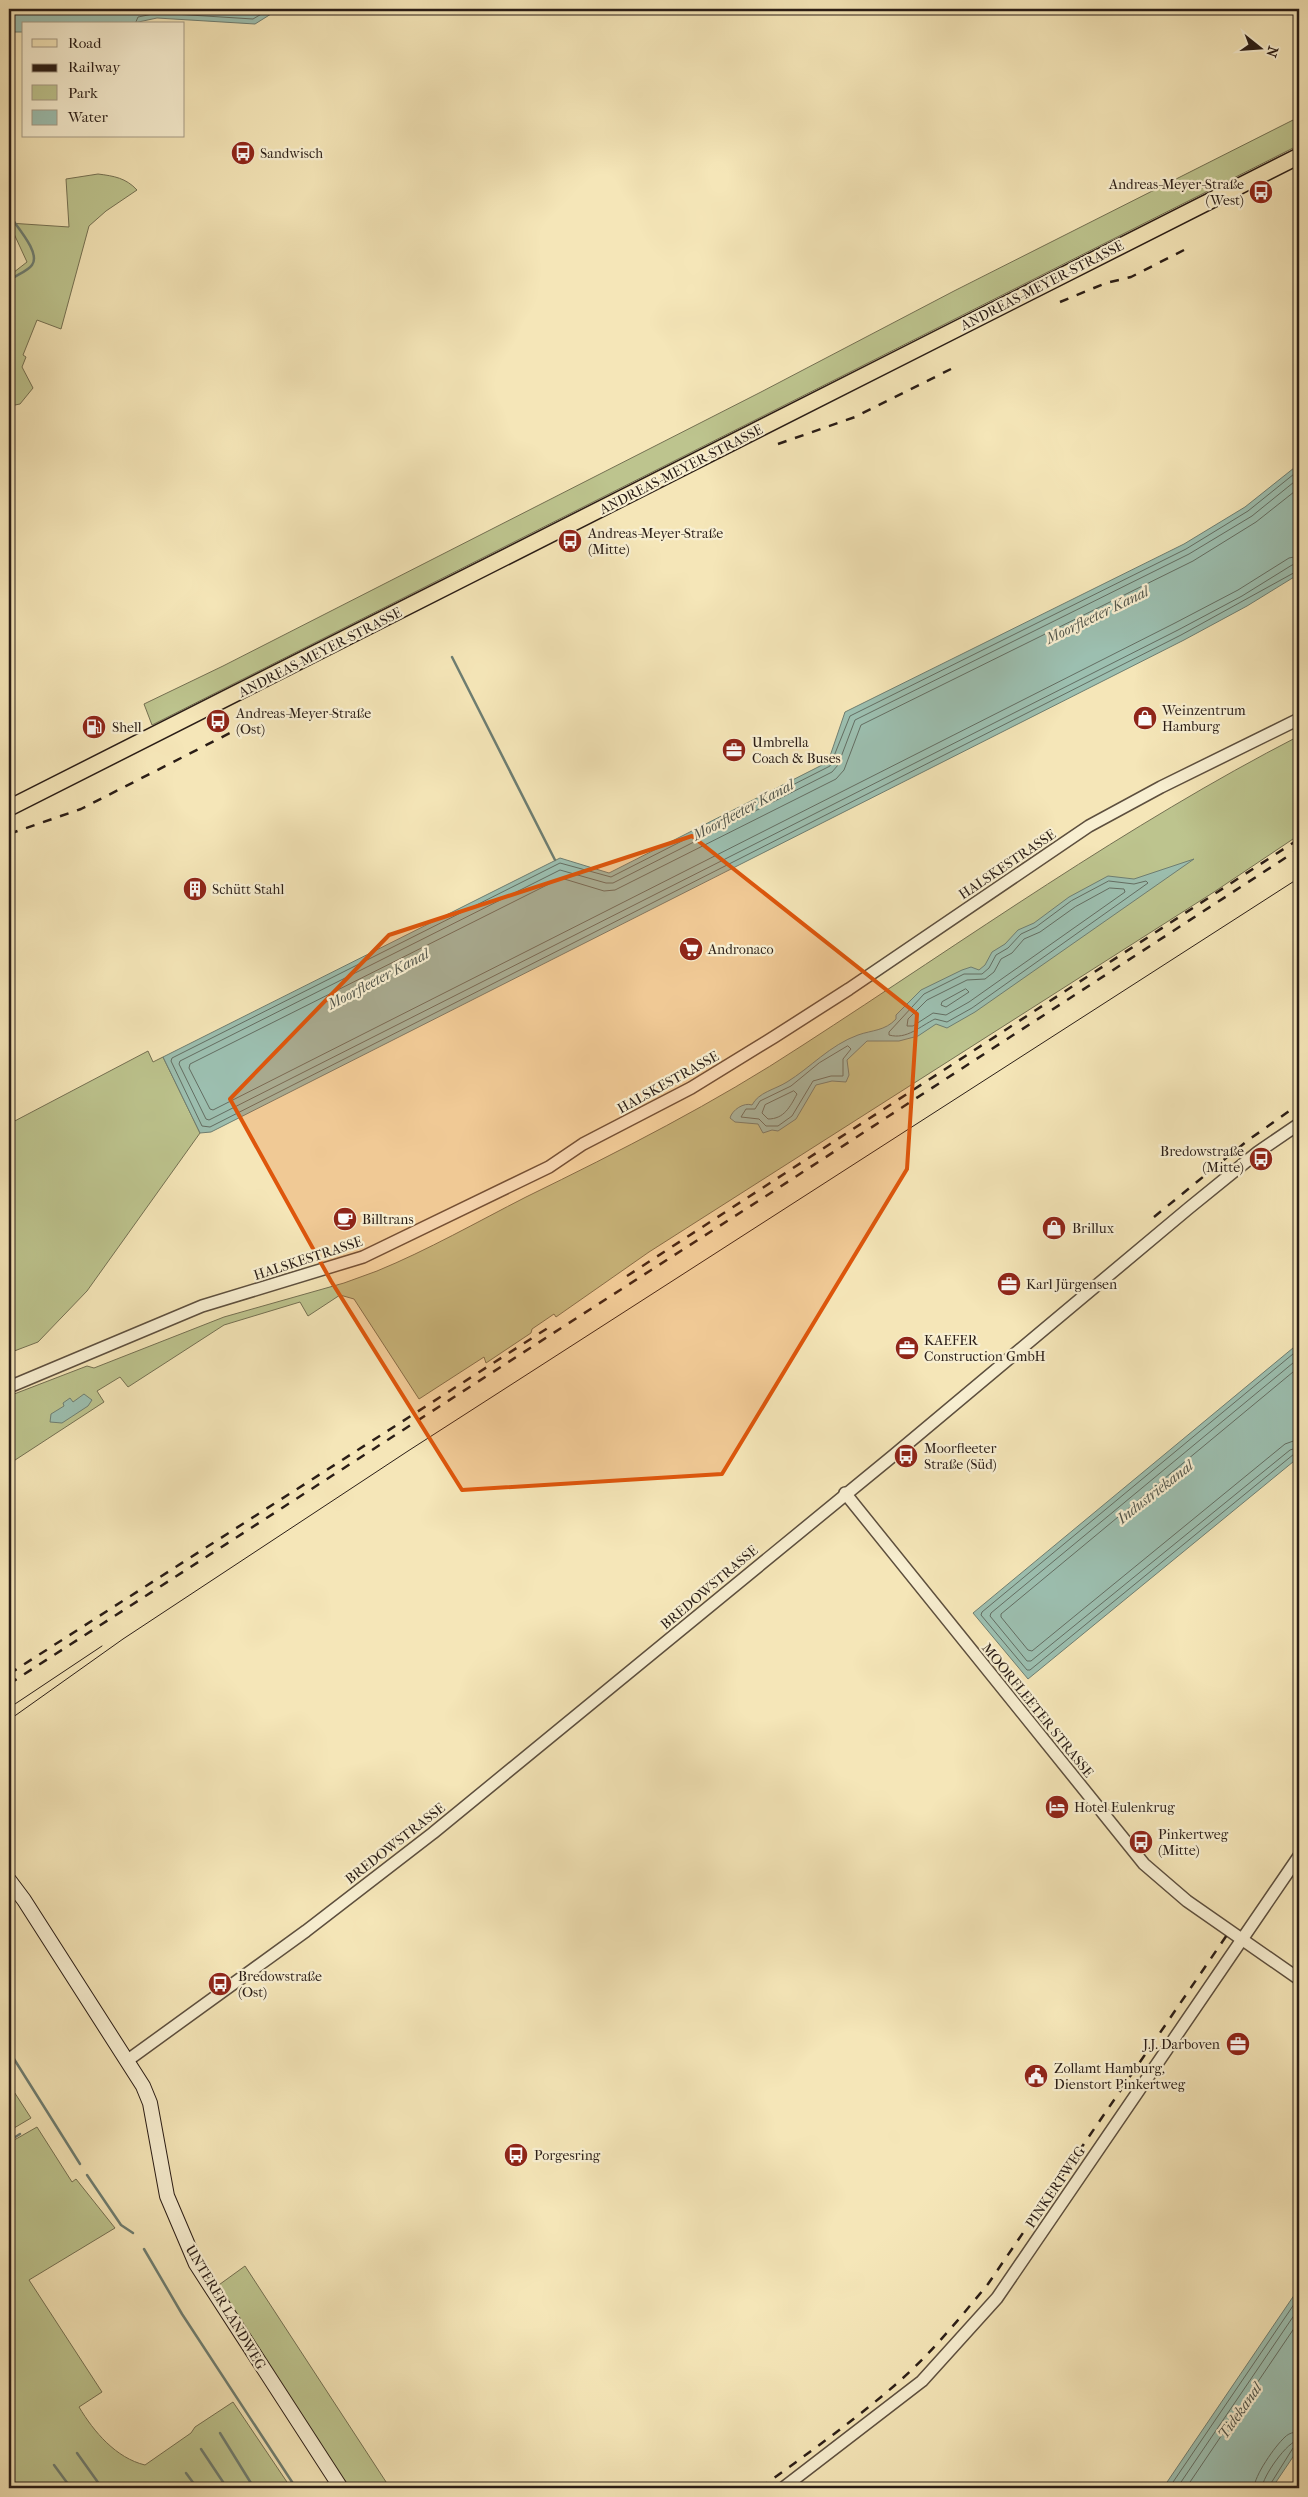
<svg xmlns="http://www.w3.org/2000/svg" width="1308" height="2497" font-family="'IM FELL French Canon',serif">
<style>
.green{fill:#bdc48e;stroke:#747052}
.water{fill:#9cbfb0;stroke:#6e7e72}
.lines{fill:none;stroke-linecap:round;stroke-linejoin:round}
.shore{stroke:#636e63;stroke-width:1}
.stream{stroke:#6e7e72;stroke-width:2.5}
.tertiary-casing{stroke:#5d4f3e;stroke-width:14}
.secondary-casing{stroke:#2a1d16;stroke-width:16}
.primary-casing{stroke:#2a1d16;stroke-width:18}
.tertiary{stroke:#f8efd1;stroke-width:11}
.secondary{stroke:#f8efd1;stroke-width:14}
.primary{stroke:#f5e6b8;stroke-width:15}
.tram{stroke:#2a1d16;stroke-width:1}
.rail{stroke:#2a1d16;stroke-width:2.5;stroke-dasharray:9 9;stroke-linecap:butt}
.marked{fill:#de560c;fill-opacity:0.2;stroke:#de560c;stroke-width:4;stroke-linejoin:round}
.labels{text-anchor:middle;stroke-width:4.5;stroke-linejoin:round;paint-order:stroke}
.poi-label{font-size:14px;fill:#2a1d16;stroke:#f8efd1;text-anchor:start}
.street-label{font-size:14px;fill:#2a1d16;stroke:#f8efd1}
.water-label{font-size:15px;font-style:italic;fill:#52564c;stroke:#f8efd1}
</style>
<rect width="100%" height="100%" fill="#f5e6b8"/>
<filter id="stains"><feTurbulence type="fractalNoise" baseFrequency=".004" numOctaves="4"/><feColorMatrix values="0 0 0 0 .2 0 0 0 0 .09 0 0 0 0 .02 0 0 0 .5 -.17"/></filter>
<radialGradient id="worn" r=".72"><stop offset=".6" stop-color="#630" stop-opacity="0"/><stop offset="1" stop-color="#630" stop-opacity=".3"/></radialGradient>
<g class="green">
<polygon points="1299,117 1299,145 152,725 144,704 223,666 761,392 954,291"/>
<path d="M98 174C114 176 126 178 137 190L106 211 89 226 61 329 37 320 23 355 26 357 22 367 33 388 20 404 15 405 9 400V276L27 262 9 223 69 227 66 179Z"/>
<path d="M1299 736V835L1214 892 649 1252 556 1317 554 1314 532 1329 531 1333 486 1363 484 1357 419 1399 354 1299 340 1295 308 1316 300 1302 224 1325 128 1387 120 1377 97 1391 104 1402 9 1464V1396L87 1366 94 1368 224 1317 344 1283 377 1271C428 1250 477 1222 526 1197 620 1151 715 1103 803 1045 967 939 1126 825 1299 736Z"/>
<polygon points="148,1051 153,1062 163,1057 200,1133 87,1291 38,1342 9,1353 9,1124"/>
<polygon points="9,2084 31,2118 9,2131"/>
<path d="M37 2127 72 2182 76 2179 115 2228 29 2280 102 2392 79 2407C94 2432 116 2458 145 2465L191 2433 195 2427 233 2402 291 2488H9V2143Z"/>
<polygon points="245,2266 390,2488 349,2488 216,2287"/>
</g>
<g class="water">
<polygon points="9,9 279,9 255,24 157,18 129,24 24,24 24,32 9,32"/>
<polygon points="1299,464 1299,574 1247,606 1184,640 211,1132 200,1133 163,1057 560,858 609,873 828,762 845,712 1184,544 1245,507"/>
<path d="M1194 859 975 1012 947 1028 936 1024 918 1036 899 1041H867L847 1060 849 1075 846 1082 832 1081 816 1085 796 1119 778 1131 772 1130 763 1133 758 1124 735 1122 730 1118C732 1110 744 1102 752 1105 759 1092 774 1090 787 1082 810 1068 830 1045 858 1035 872 1030 885 1031 896 1019V1015L921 990 962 970 971 967 979 970 985 965 992 952 1005 944 1018 930 1034 923 1069 897 1108 876 1134 879Z"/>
<polygon points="1299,1343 1299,1457 1028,1679 973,1613"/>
<polygon points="84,1394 92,1400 88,1406 62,1423 50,1422 51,1414 64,1406 63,1403 70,1398 73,1402"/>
<polygon points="1299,2288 1299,2448 1272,2488 1163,2488"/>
</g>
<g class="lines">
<g class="shore">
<polyline points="192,9 252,13 258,9"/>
<polyline points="135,24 138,17 158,13 253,19 270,9"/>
<polyline points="1299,470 1248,511 1186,549 850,716 830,766 611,877 560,863 172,1058 171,1061 202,1126 210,1127 1181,635 1299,570"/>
<polyline points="1299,478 1252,516 1189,554 855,720 838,765 832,772 613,883 606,883 560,870 180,1061 179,1064 206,1119 209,1120 1178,630 1242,596 1292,565 1299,564"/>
<polyline points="1299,488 1256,522 1193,561 861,725 844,770 836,779 615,890 604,891 561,878 190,1064 189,1068 210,1109 213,1110 1175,623 1238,590 1289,558 1299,556"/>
<path d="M1109 881 1134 884 1146 881 1148 883 972 1008 947 1022 935 1019C920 1026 907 1040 889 1035V1032L924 994 964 974H982L989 968 996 955 1008 948 1021 934 1036 927 1071 901Z"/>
<polygon points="1110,888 1124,889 1125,892 969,1002 946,1015 933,1013 913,1026 907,1026 908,1019 927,1000 967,980 985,979 994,972 1001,959 1012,953 1024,939 1040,932 1075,907"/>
<polygon points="966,989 969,992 946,1007 941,1005 942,1002"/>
<polygon points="848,1046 851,1049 843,1059 843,1076 831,1076 813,1081 792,1116 778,1126 766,1126 759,1119 741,1117 746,1109 755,1109 760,1101 791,1086 819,1063"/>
<path d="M794 1091 797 1094C790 1107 784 1119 768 1119L762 1113 765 1105Z"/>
<polyline points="1299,1349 982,1612 981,1615 1027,1670 1030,1670 1294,1454 1299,1453"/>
<polyline points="1299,1358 991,1613 990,1616 1027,1661 1031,1661 1290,1450 1299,1447"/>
<polyline points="1299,1367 1001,1614 1001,1617 1028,1650 1032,1651 1285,1444 1299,1439"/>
<polyline points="1169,2488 1299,2297"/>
<polyline points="1177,2488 1299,2308"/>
<polyline points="1186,2488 1299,2321"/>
<path d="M1254 2488C1254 2476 1275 2446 1285 2437 1289 2433 1294 2432 1299 2432"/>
<path d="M1262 2488C1262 2477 1288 2440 1299 2440"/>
<polyline points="1268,2488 1293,2448 1299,2446"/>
</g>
<g class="stream">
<path d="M9 281C15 275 27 272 32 265 41 253 17 227 10 216"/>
<polyline points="452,657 555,860"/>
<polyline points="9,2051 80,2164"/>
<polyline points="9,2141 20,2134"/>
<polyline points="87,2175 121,2225 133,2233"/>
<polyline points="144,2249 182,2314 296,2488"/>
<polyline points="220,2433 254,2488"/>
<polyline points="201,2449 227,2488"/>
<polyline points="77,2453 102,2488"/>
<polyline points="54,2465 71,2488"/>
<polyline points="186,2473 197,2488"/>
<polyline points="9,2480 14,2488"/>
<polyline points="35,2484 38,2488"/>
</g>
<g class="tertiary-casing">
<g id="tertiary">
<polyline points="9,1387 202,1306 363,1257 549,1167 583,1144 691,1088 774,1037 849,989 1089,826 1161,787 1299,719"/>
<polyline points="845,1493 1144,1864 1187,1901 1299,1979"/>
<polyline points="128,2060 306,1931 433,1833 894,1455 1189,1208 1258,1152 1299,1124"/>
<polyline points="783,2488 922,2381 997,2298 1299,1856"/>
</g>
</g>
<g class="secondary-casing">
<polyline id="secondary" points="9,1880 24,1900 143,2086 150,2103 167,2196 196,2264 341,2488"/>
</g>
<g class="primary-casing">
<polyline id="primary" points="9,808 1299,156"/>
</g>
<use href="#tertiary" class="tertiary"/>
<use href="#secondary" class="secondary"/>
<use href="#primary" class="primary"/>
<g class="tram">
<polyline points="9,1708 102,1646"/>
<polyline points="9,1720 123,1639 408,1451 1299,878"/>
</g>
<g class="rail">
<polyline points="1060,302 1106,283 1131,277 1184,250"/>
<polyline points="778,444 855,417 951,369"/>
<polyline points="9,834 81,809 230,733"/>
<polyline points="1154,1217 1247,1141 1299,1104"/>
<polyline points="627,1276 1299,839"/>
<polyline points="9,1674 554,1324"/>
<polyline points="9,1684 766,1196 1299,849"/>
<path d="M760 2488C806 2455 852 2422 894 2386 930 2355 959 2319 988 2284L1229 1932"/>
</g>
</g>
<path class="marked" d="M692 836 917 1014 907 1169 722 1474 462 1490 331 1281 230 1099 389 935Z"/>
<defs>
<g id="bus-disc" transform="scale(1.25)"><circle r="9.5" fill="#8f2418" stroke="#f8efd1"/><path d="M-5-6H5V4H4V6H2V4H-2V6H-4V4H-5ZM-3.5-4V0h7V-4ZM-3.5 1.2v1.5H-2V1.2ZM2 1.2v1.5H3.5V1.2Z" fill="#fff"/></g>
<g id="shop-disc" transform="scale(1.25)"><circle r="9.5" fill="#8f2418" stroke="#f8efd1"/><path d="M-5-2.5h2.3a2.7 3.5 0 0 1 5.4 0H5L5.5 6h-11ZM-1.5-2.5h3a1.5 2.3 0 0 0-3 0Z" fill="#fff"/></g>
<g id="fuel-disc" transform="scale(1.25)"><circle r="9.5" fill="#8f2418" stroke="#f8efd1"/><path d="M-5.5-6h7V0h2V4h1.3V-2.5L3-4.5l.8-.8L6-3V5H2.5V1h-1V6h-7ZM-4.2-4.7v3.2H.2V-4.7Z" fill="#fff"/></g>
<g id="office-disc" transform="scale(1.25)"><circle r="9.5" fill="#8f2418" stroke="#f8efd1"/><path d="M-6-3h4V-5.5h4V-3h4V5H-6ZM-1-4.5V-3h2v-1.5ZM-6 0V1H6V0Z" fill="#fff"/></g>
<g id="building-disc" transform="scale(1.25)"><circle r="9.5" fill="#8f2418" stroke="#f8efd1"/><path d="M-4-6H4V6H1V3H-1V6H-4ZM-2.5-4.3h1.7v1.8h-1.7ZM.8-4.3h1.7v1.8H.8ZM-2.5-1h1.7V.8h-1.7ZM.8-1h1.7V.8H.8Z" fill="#fff"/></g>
<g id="supermarket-disc" transform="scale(1.25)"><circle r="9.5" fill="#8f2418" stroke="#f8efd1"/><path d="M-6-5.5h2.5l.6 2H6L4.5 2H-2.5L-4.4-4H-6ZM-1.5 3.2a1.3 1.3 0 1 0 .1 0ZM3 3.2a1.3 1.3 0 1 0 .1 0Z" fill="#fff"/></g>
<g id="cafe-disc" transform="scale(1.25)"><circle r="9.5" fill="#8f2418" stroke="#f8efd1"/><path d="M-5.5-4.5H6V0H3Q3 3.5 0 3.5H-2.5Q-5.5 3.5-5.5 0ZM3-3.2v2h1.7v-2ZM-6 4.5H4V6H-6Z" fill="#fff"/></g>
<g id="hotel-disc" transform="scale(1.25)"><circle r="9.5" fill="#8f2418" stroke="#f8efd1"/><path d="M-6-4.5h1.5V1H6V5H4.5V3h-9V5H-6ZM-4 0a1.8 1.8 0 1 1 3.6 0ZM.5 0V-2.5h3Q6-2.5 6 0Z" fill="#fff"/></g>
<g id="civic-disc" transform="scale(1.25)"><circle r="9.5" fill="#8f2418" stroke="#f8efd1"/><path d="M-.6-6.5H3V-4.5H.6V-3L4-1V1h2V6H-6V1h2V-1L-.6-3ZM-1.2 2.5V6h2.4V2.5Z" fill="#fff"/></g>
</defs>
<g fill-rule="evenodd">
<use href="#bus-disc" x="243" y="153"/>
<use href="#bus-disc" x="1261" y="192"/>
<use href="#bus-disc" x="570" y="541"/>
<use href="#shop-disc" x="1145" y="718"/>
<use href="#bus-disc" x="218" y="721"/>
<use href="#fuel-disc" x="94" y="727"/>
<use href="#office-disc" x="734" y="750"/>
<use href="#building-disc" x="195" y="889"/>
<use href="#supermarket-disc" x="691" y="949"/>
<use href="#bus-disc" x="1261" y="1159"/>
<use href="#cafe-disc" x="345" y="1219"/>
<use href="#shop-disc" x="1054" y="1228"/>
<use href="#office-disc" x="1009" y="1284"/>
<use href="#office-disc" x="907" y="1348"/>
<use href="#bus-disc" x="906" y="1456"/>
<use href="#hotel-disc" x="1057" y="1807"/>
<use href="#bus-disc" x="1141" y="1842"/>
<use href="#bus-disc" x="220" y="1984"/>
<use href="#office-disc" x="1238" y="2044"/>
<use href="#civic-disc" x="1036" y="2076"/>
<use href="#bus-disc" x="516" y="2155"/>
</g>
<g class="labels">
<g class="poi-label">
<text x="260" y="158">Sandwisch</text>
<text x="1244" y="189" text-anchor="end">Andreas-Meyer-Straße<tspan x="1244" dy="16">(West)</tspan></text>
<text x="588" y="538">Andreas-Meyer-Straße<tspan x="588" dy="16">(Mitte)</tspan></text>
<text x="1162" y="715">Weinzentrum<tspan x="1162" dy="16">Hamburg</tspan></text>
<text x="236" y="718">Andreas-Meyer-Straße<tspan x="236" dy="16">(Ost)</tspan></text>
<text x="112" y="732">Shell</text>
<text x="752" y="747">Umbrella<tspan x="752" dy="16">Coach &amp; Buses</tspan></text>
<text x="212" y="894">Schütt Stahl</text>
<text x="708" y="954">Andronaco</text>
<text x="1244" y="1156" text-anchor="end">Bredowstraße<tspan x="1244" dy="16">(Mitte)</tspan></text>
<text x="362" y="1224">Billtrans</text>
<text x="1072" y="1233">Brillux</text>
<text x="1026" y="1289">Karl Jürgensen</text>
<text x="924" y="1345">KAEFER<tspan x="924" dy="16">Construction GmbH</tspan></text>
<text x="924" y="1453">Moorfleeter<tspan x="924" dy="16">Straße (Süd)</tspan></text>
<text x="1074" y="1812">Hotel Eulenkrug</text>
<text x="1158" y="1839">Pinkertweg<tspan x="1158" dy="16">(Mitte)</tspan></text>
<text x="238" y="1981">Bredowstraße<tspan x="238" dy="16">(Ost)</tspan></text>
<text x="1220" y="2049" text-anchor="end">J.J. Darboven</text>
<text x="1054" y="2073">Zollamt Hamburg,<tspan x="1054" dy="16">Dienstort Pinkertweg</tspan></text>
<text x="534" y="2160">Porgesring</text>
</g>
<g class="street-label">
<text transform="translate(1042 285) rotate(-27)" y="5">ANDREAS-MEYER-STRASSE</text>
<text transform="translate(681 469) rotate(-27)" y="5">ANDREAS-MEYER-STRASSE</text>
<text transform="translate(320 652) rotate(-27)" y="5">ANDREAS-MEYER-STRASSE</text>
<text transform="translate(1007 864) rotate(-34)" y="5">HALSKESTRASSE</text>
<text transform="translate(668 1082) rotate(-29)" y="5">HALSKESTRASSE</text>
<text transform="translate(308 1258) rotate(-18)" y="5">HALSKESTRASSE</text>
<text transform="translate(709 1587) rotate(-40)" y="5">BREDOWSTRASSE</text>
<text transform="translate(1038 1710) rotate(51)" y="5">MOORFLEETER STRASSE</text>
<text transform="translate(395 1843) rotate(-38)" y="5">BREDOWSTRASSE</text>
<text transform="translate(1055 2187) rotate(-56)" y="5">PINKERTWEG</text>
<text transform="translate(226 2307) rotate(59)" y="5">UNTERER LANDWEG</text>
</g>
<g class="water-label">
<text transform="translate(1097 615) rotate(-26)" y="5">Moorfleeter Kanal</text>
<text transform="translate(743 810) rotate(-28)" y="5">Moorfleeter Kanal</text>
<text transform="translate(378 979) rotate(-28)" y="5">Moorfleeter Kanal</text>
<text transform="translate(1155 1492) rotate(-38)" y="5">Industriekanal</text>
<text transform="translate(1240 2411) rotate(-55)" y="5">Tidekanal</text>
</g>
</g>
<rect width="1308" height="2497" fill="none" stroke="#f5e6b8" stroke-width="30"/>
<rect x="10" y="10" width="1288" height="2477" fill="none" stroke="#2a1d16" stroke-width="2.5"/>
<rect x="15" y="15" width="1278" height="2467" fill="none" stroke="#2a1d16"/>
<rect x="22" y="22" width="162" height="115" fill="#f8efd1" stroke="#a69b86"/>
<rect x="32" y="39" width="25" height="8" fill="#f5e6b8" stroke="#a69b86"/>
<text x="68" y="48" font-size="15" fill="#2a1d16">Road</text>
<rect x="32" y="64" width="25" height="8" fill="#2a1d16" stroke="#a69b86"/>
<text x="68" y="72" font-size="15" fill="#2a1d16">Railway</text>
<rect x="32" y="85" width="25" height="15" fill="#bdc48e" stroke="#a69b86"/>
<text x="68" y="98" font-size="15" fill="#2a1d16">Park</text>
<rect x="32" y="110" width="25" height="15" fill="#9cbfb0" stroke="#a69b86"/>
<text x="68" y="122" font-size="15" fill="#2a1d16">Water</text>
<g transform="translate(1260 48) rotate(107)" stroke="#f8efd1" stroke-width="4" paint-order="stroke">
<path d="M0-4L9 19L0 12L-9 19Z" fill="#2a1d16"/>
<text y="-8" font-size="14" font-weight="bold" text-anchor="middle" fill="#2a1d16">N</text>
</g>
<rect width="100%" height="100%" filter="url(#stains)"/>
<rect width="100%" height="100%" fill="url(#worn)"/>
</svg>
